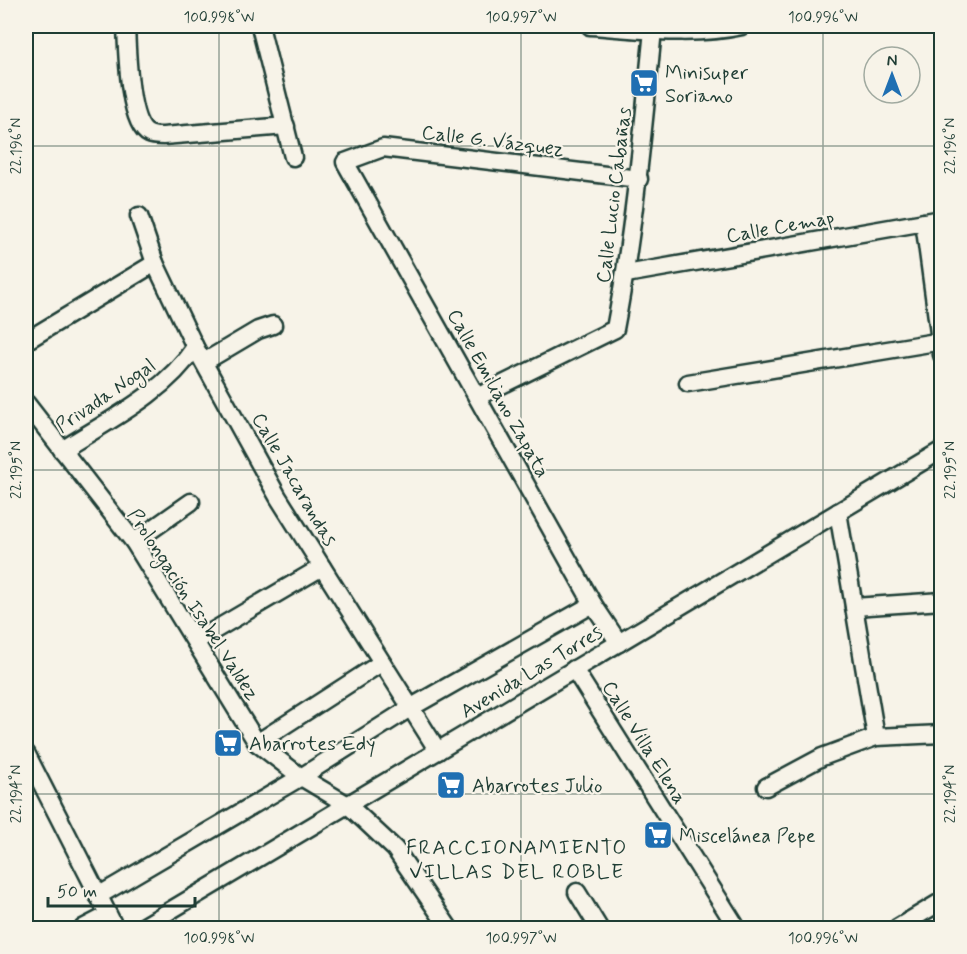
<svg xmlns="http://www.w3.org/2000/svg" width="967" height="954" font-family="Mynerve,sans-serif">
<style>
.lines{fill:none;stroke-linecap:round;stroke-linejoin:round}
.street-casing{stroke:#1f3d34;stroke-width:21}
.street{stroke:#f7f3e8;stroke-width:16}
.ticks{fill:none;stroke:#1f3d34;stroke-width:1.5;stroke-opacity:0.45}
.labels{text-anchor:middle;stroke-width:4.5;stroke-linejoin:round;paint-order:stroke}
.poi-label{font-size:20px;fill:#1f3d34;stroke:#f7f3e8;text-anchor:start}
.street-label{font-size:20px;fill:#1f3d34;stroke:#f7f3e8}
.neighbourhood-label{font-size:21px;letter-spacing:1.5px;fill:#1f3d34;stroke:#f7f3e8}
.neatline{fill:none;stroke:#1f3d34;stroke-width:2}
.ticks-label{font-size:15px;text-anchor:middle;fill:#1f3d34}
</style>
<rect width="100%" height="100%" fill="#f7f3e8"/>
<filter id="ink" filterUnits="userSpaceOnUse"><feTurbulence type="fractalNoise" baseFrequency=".0167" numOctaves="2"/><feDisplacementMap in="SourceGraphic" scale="12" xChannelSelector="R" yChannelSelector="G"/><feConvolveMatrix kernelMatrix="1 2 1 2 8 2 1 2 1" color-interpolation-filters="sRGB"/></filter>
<g filter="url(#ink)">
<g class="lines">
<g class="street-casing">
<g id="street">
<path d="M126 26C127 47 128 124 149 134 153 136 159 136 163 136L286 126"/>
<polyline points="260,26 293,157"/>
<path d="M590 26C639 29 693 37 742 26"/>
<polyline points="139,216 155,263 195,347 278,497 438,751"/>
<polyline points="924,222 942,355"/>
<polyline points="626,274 942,219"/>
<polyline points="26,341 155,263"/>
<polyline points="204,362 258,330 273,325"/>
<polyline points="688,383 942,341"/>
<path d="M477 397 615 329C634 230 643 130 653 30"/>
<polyline points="26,403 134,542 257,743 301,777 348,805 395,849 449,928"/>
<path d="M62 450C109 420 164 394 195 347"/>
<polyline points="838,512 876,737"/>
<polyline points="134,542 191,502"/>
<polyline points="854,607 942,601"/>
<polyline points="196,641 322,567"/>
<polyline points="619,643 593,604 345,162 383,148 639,179"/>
<polyline points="574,669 737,928"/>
<polyline points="257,743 381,663"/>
<polyline points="26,753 115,928"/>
<polyline points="766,787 822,757 876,737 942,734"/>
<polyline points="577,892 599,928"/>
<polyline points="98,896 301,777 410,708 593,604"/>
<polyline points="83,928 108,915"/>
<polyline points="141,928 942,450"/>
<polyline points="897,928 942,901"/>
</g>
</g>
<use href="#street" class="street"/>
</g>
</g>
<path class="ticks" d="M219 26V928M521 26V928M823 26V928M26 146H942M26 470H942M26 794H942"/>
<defs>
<g id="supermarket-square" transform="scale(1.5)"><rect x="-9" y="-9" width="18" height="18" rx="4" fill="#1f6fb2" stroke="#f7f3e8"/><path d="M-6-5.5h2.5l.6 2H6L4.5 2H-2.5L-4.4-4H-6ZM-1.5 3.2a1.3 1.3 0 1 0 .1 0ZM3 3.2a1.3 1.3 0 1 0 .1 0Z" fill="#fff"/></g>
</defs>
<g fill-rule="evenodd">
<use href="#supermarket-square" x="644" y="83"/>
<use href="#supermarket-square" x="228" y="743"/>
<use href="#supermarket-square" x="451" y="785"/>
<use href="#supermarket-square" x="658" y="835"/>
</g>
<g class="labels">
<g class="poi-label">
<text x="665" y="79">Minisuper<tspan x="665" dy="23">Soriano</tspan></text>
<text x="249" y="750">Abarrotes Edy</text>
<text x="472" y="792">Abarrotes Julio</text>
<text x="679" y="842">Miscelánea Pepe</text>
</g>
<g class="street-label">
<text transform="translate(493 140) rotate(7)" y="7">Calle G. Vázquez</text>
<text transform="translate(613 195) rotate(-83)" y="7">Calle Lucio Cabañas</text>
<text transform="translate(780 226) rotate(-10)" y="7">Calle Cemap</text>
<text transform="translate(499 393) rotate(61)" y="7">Calle Emiliano Zapata</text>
<text transform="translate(105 395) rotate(-34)" y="7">Privada Nogal</text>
<text transform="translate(295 479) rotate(60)" y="7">Calle Jacarandas</text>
<text transform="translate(194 604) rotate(57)" y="7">Prolongación Isabel Valdez</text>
<text transform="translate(531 671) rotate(-31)" y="7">Avenida Las Torres</text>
<text transform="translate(645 742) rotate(58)" y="7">Calle Villa Elena</text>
</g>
<g class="neighbourhood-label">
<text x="517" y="854">FRACCIONAMIENTO<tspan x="517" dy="24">VILLAS DEL ROBLE</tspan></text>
</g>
</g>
<rect width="967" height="954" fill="none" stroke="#f7f3e8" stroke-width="66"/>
<g transform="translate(892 75)"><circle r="28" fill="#f7f3e8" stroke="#a1aaa0" stroke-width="1.5"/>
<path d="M0-4.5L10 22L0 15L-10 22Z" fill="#1f6fb2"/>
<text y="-9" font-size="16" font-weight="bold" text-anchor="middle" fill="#1f3d34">N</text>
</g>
<path d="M48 897v9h147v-9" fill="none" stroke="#1f3d34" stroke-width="3"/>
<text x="57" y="897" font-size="18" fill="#1f3d34" stroke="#f7f3e8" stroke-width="4.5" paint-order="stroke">50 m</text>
<rect x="33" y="33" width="901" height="888" class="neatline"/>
<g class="ticks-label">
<text x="219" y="22">100.998°W</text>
<text x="521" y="22">100.997°W</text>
<text x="823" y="22">100.996°W</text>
<text transform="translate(16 146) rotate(-90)" y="5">22.196°N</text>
<text transform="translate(950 146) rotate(-90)" y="5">22.196°N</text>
<text transform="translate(16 470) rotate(-90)" y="5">22.195°N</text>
<text transform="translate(950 470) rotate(-90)" y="5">22.195°N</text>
<text transform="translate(16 794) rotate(-90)" y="5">22.194°N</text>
<text transform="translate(950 794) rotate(-90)" y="5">22.194°N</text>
<text x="219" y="943">100.998°W</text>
<text x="521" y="943">100.997°W</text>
<text x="823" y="943">100.996°W</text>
</g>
</svg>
